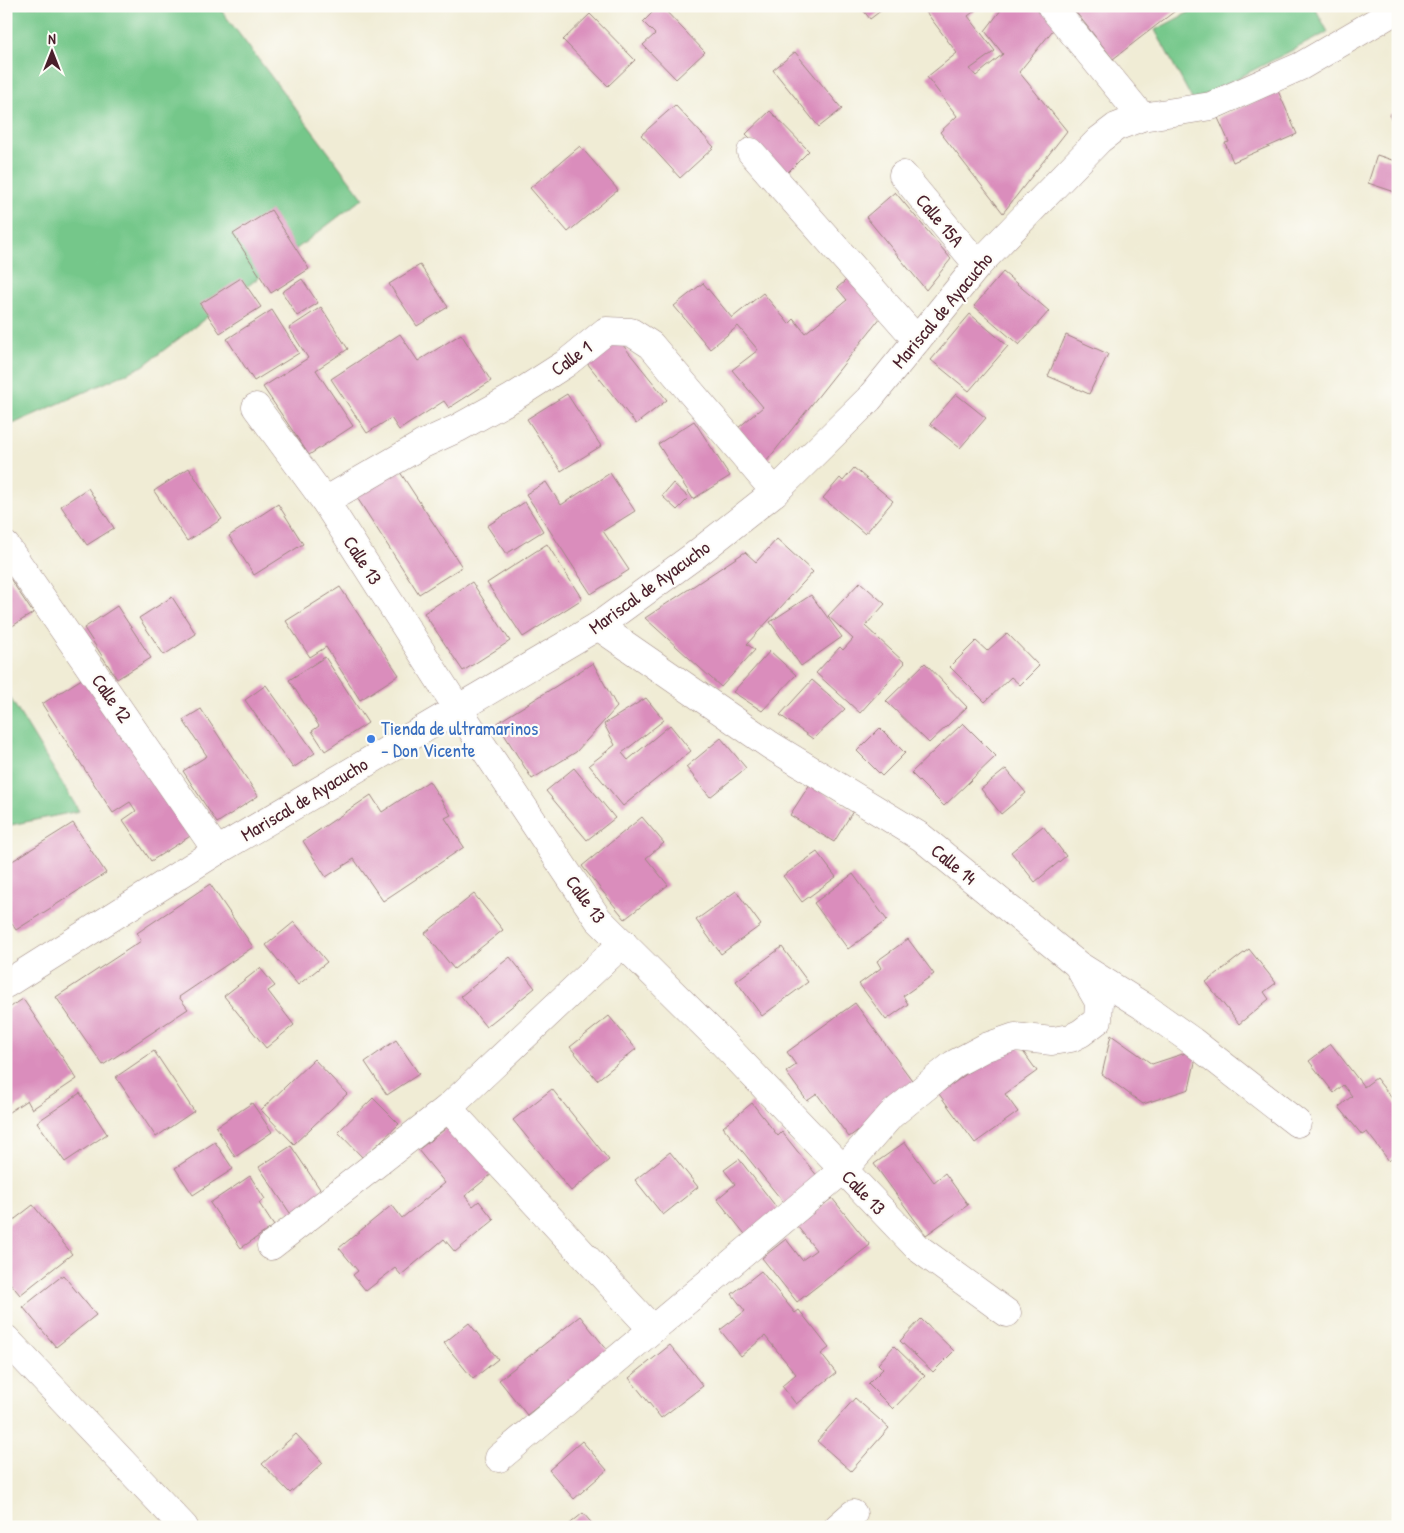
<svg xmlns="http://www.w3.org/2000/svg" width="1404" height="1533" font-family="'Patrick Hand',sans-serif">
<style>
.green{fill:#74c78a;stroke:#5f735a}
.building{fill:#da8dbc}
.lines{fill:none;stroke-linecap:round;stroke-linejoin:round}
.minor-casing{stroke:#9d8680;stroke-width:29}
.minor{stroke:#fff;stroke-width:28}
.shop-dot{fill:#3f7fe0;stroke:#fdfcf7;stroke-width:2}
.labels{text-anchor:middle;stroke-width:4.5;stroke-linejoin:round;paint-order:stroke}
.street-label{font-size:19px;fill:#4a1f2b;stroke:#fdfcf7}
.shop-label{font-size:19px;fill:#366cbe;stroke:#fdfcf7;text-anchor:start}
</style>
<rect width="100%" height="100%" fill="#fdfcf7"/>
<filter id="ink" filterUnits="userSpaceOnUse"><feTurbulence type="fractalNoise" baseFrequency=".02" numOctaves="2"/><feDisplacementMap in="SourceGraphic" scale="10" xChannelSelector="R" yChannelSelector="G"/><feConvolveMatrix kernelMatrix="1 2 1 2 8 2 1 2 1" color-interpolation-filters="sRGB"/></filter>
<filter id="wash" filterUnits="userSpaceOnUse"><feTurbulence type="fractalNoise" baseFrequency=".0096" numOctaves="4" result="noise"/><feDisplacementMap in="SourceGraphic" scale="20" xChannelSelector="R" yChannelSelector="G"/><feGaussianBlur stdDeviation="1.12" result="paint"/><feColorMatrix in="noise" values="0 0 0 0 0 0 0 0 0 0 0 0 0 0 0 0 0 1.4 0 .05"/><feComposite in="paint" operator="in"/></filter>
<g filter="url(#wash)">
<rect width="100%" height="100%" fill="#f0ecd5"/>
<g class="green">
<polygon points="6,6 218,6 363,198 143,366 6,427"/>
<polygon points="1201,6 1314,6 1328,32 1193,101 1155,30"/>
<polygon points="6,691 79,811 6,826"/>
</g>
<g id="blocks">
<g class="building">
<polygon points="659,6 661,6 705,52 676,79 643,45 655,34 643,22"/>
<polygon points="860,6 887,6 870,19"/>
<polygon points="933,6 981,6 968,16 995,51 970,69 976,76 1003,54 985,31 1004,6 1041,6 1057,25 1019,72 1067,131 1003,213 940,132 957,116 927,77 957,53 926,12"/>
<polygon points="1071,6 1172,6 1175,11 1113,59"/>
<polygon points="590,14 635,60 608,86 563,40"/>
<polygon points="795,52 842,109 819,127 773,70"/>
<polygon points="1278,91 1297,134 1233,162 1225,143 1229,142 1218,118"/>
<polygon points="675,105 714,147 680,178 641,135"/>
<polygon points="1398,110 1398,131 1389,115"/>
<polygon points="770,111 809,151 786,174 746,134"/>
<polygon points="580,146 618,190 568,232 530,188"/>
<polygon points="1377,155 1398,162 1398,193 1368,183"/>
<polygon points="895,192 951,259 926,290 866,217"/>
<polygon points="271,210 309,269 271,293 233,234"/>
<polygon points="420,265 448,307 417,326 389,284"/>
<polygon points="1003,272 1049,311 1019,345 974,306"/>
<polygon points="852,275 885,312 766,462 738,428 763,407 732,370 758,350 738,326 710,349 674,306 703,283 732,318 763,293 789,324 794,319 805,333 847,300 837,288"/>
<polygon points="241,278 261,307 220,333 200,304"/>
<polygon points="302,279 318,303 297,316 282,292"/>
<polygon points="321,307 348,349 316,370 353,426 309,455 263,387 308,358 289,328"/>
<polygon points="272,310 299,353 254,381 227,339"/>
<polygon points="970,314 1008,346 969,391 931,360"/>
<polygon points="400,334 418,361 461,334 491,381 449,408 444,401 399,430 391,418 367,433 331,379"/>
<polygon points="1066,335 1108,354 1089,394 1048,376"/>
<polygon points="618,339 667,400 636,424 587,363"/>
<polygon points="567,394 601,446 561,471 527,419"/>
<polygon points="956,394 986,418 960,448 930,424"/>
<polygon points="694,421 730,476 693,499 658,444"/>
<polygon points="396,466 462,567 419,594 354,493"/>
<polygon points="189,468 222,519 187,541 154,491"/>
<polygon points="854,468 893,501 865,534 823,498 840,478 843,481"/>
<polygon points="610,473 635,511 603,531 629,570 591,594 526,494 546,482 561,505"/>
<polygon points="673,483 689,498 677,510 662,496"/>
<polygon points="88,488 114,528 87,545 61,506"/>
<polygon points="525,502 543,531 506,554 487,526"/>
<polygon points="278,504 303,544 254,575 229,536"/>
<polygon points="777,539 813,572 747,644 755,650 721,687 645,618 745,552 756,562"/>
<polygon points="547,544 582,599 523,637 487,583"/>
<polygon points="9,577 33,613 6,630 6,579"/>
<polygon points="472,582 510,641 463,671 424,613"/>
<polygon points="860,582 885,604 865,626 905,663 860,713 816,673 840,647 843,650 853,639 828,616"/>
<polygon points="340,587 399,675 360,700 326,647 310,657 286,621"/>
<polygon points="811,595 842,637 801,666 770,622"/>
<polygon points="172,597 196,634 164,655 139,618"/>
<polygon points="117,606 151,658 117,679 84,628"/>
<polygon points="1007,633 1039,666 1020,685 1011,677 985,702 950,667 976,641 987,651"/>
<polygon points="770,651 796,675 762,711 733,692"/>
<polygon points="325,657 368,723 325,751 312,731 319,726 289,680"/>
<polygon points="593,663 617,707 576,752 532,779 497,723"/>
<polygon points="925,663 967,707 929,743 886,701"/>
<polygon points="88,675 192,835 151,861 123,820 136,811 130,802 113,813 42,704"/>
<polygon points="812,680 845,709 813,739 780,715"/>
<polygon points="266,685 315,753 293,768 245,700"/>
<polygon points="646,698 664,720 622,753 628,760 670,725 691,751 623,806 589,765 615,745 604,724"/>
<polygon points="201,709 258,796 217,823 183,771 207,756 183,720"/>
<polygon points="963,723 996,756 944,806 911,773"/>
<polygon points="880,728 905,753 882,776 857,751"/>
<polygon points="721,738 746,768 710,797 686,767"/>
<polygon points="574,768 615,818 587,840 546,791"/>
<polygon points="1006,769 1026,793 1001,814 981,789"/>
<polygon points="429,781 451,815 445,818 464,847 383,901 354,859 326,877 303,841 371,795 382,812"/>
<polygon points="810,784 853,811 834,842 790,815"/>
<polygon points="642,817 664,843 646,858 668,885 625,919 582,866"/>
<polygon points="73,823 106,873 16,930 6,915 6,865"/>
<polygon points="1043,826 1066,856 1035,882 1011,852"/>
<polygon points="817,852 836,877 802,902 783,876"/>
<polygon points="853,874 887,920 848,949 814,903"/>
<polygon points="210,884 253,947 179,997 188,1009 103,1065 56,997 141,941 137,933"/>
<polygon points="736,891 761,925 721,954 696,920"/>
<polygon points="474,894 503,930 454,969 425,933"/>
<polygon points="294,922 327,962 298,985 266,945"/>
<polygon points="908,939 934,974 903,996 908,1004 886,1020 859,984 881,968 877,961"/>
<polygon points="782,947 808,982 762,1016 736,981"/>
<polygon points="1249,949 1276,983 1264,992 1269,999 1239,1024 1206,982"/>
<polygon points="510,957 535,988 486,1027 461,996"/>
<polygon points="260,968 275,986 268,991 294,1025 266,1048 224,996"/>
<polygon points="23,999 77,1079 32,1109 27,1100 6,1114 6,1010"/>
<polygon points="855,1003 917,1087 849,1137 817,1094 807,1101 786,1072 796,1065 787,1052"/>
<polygon points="609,1016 636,1049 597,1080 570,1047"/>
<polygon points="1111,1035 1152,1064 1198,1049 1189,1089 1143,1104 1102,1074"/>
<polygon points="1014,1039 1037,1071 1005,1094 1018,1112 975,1143 939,1094"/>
<polygon points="396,1040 419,1074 387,1095 365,1062"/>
<polygon points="1331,1044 1364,1087 1376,1078 1398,1106 1398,1153 1389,1161 1367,1132 1362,1135 1339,1107 1352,1096 1343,1085 1334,1093 1309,1061"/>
<polygon points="154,1051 194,1111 156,1137 116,1077"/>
<polygon points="314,1059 347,1094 294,1144 261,1110"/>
<polygon points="552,1089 609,1160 571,1191 513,1120"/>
<polygon points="80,1093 107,1134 65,1162 37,1122"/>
<polygon points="373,1098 399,1124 363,1158 338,1132"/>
<polygon points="252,1103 272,1132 235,1157 216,1127"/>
<polygon points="752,1103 778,1136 782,1132 822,1182 788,1208 723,1127"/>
<polygon points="453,1123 493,1173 465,1196 473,1206 479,1201 494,1220 455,1252 444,1239 401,1275 395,1268 366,1291 353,1275 358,1271 339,1248 392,1205 402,1218 445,1183 418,1150"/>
<polygon points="215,1142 233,1169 193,1195 175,1168"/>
<polygon points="905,1142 934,1182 945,1173 968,1205 926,1235 874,1164"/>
<polygon points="291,1146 324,1195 292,1216 259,1167"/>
<polygon points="670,1152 698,1187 663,1215 635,1180"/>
<polygon points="739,1159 781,1213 748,1238 717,1199 735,1184 724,1170"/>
<polygon points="250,1176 265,1199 259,1203 274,1226 241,1248 210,1203"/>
<polygon points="832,1198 870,1245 797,1302 762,1258 786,1239 802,1260 816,1250 797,1226"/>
<polygon points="33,1205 72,1254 20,1295 6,1278 6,1226"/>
<polygon points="761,1271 795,1313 799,1310 829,1348 821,1354 836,1373 796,1404 782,1386 796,1374 765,1336 741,1356 720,1330 745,1311 732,1294"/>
<polygon points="63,1275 96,1315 56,1347 23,1307"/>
<polygon points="580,1316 608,1351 527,1415 499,1380"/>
<polygon points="921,1319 954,1351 933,1372 900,1341"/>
<polygon points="469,1323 498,1359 473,1379 444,1343"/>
<polygon points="670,1345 703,1386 661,1418 629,1378"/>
<polygon points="894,1346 925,1376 893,1409 868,1384 883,1369 878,1364"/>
<polygon points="855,1398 889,1428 851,1471 817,1441"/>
<polygon points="296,1434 323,1463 290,1493 262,1464"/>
<polygon points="582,1441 607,1470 574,1499 549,1470"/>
<polygon points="583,1513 595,1527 566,1527"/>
</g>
</g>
</g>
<g filter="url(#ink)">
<use href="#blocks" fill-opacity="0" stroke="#9d8680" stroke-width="1"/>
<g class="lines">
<g class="minor-casing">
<g id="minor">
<polyline points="1051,6 1142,117"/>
<polyline points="751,152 917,340"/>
<polyline points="903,175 978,265"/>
<polyline points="256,407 325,501 458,709 598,919 721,1041 918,1248 1007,1313"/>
<polyline points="325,501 423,444 458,428 512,398 565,364 606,331 631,332 651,345 775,492"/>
<polyline points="6,546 217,851"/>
<polyline points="598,626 770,745 921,837 1078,965 1143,1006 1192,1041 1297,1123"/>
<polyline points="6,984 217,851 598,626 694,556 775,492 869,399 978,265 1099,140 1116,127 1142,117 1211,106 1301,66 1398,9"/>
<polyline points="448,1108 652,1329"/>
<polyline points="271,1246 448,1108 623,943"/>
<polyline points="6,1339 184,1527"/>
<polyline points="499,1458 843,1170 891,1115 954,1064 986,1047 1015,1037 1052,1041 1071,1038 1081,1033 1098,1020 1099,1002 1080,969"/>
<polyline points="838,1527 853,1514"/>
</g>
</g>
<use href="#minor" class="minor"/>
</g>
</g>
<circle class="shop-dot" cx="371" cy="739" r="5"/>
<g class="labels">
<g class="street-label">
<text transform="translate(940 220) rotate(50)" y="7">Calle 15A</text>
<text transform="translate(942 310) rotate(-50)" y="7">Mariscal de Ayacucho</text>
<text transform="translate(571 358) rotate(-36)" y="7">Calle 1</text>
<text transform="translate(363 560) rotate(57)" y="7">Calle 13</text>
<text transform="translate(649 587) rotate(-36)" y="7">Mariscal de Ayacucho</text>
<text transform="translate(112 698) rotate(55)" y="7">Calle 12</text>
<text transform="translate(304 799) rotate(-31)" y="7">Mariscal de Ayacucho</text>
<text transform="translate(954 864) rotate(39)" y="7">Calle 14</text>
<text transform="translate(586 899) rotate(54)" y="7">Calle 13</text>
<text transform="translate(864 1192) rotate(46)" y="7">Calle 13</text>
</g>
<g class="shop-label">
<text x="381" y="735">Tienda de ultramarinos<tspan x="381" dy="22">- Don Vicente</tspan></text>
</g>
</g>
<rect width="1404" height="1533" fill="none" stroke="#fdfcf7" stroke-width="25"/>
<g transform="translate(52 52)" stroke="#fdfcf7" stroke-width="4" paint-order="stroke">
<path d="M0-4L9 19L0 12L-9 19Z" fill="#4a1f2b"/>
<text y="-8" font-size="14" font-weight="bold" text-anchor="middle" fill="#4a1f2b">N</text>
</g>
</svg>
